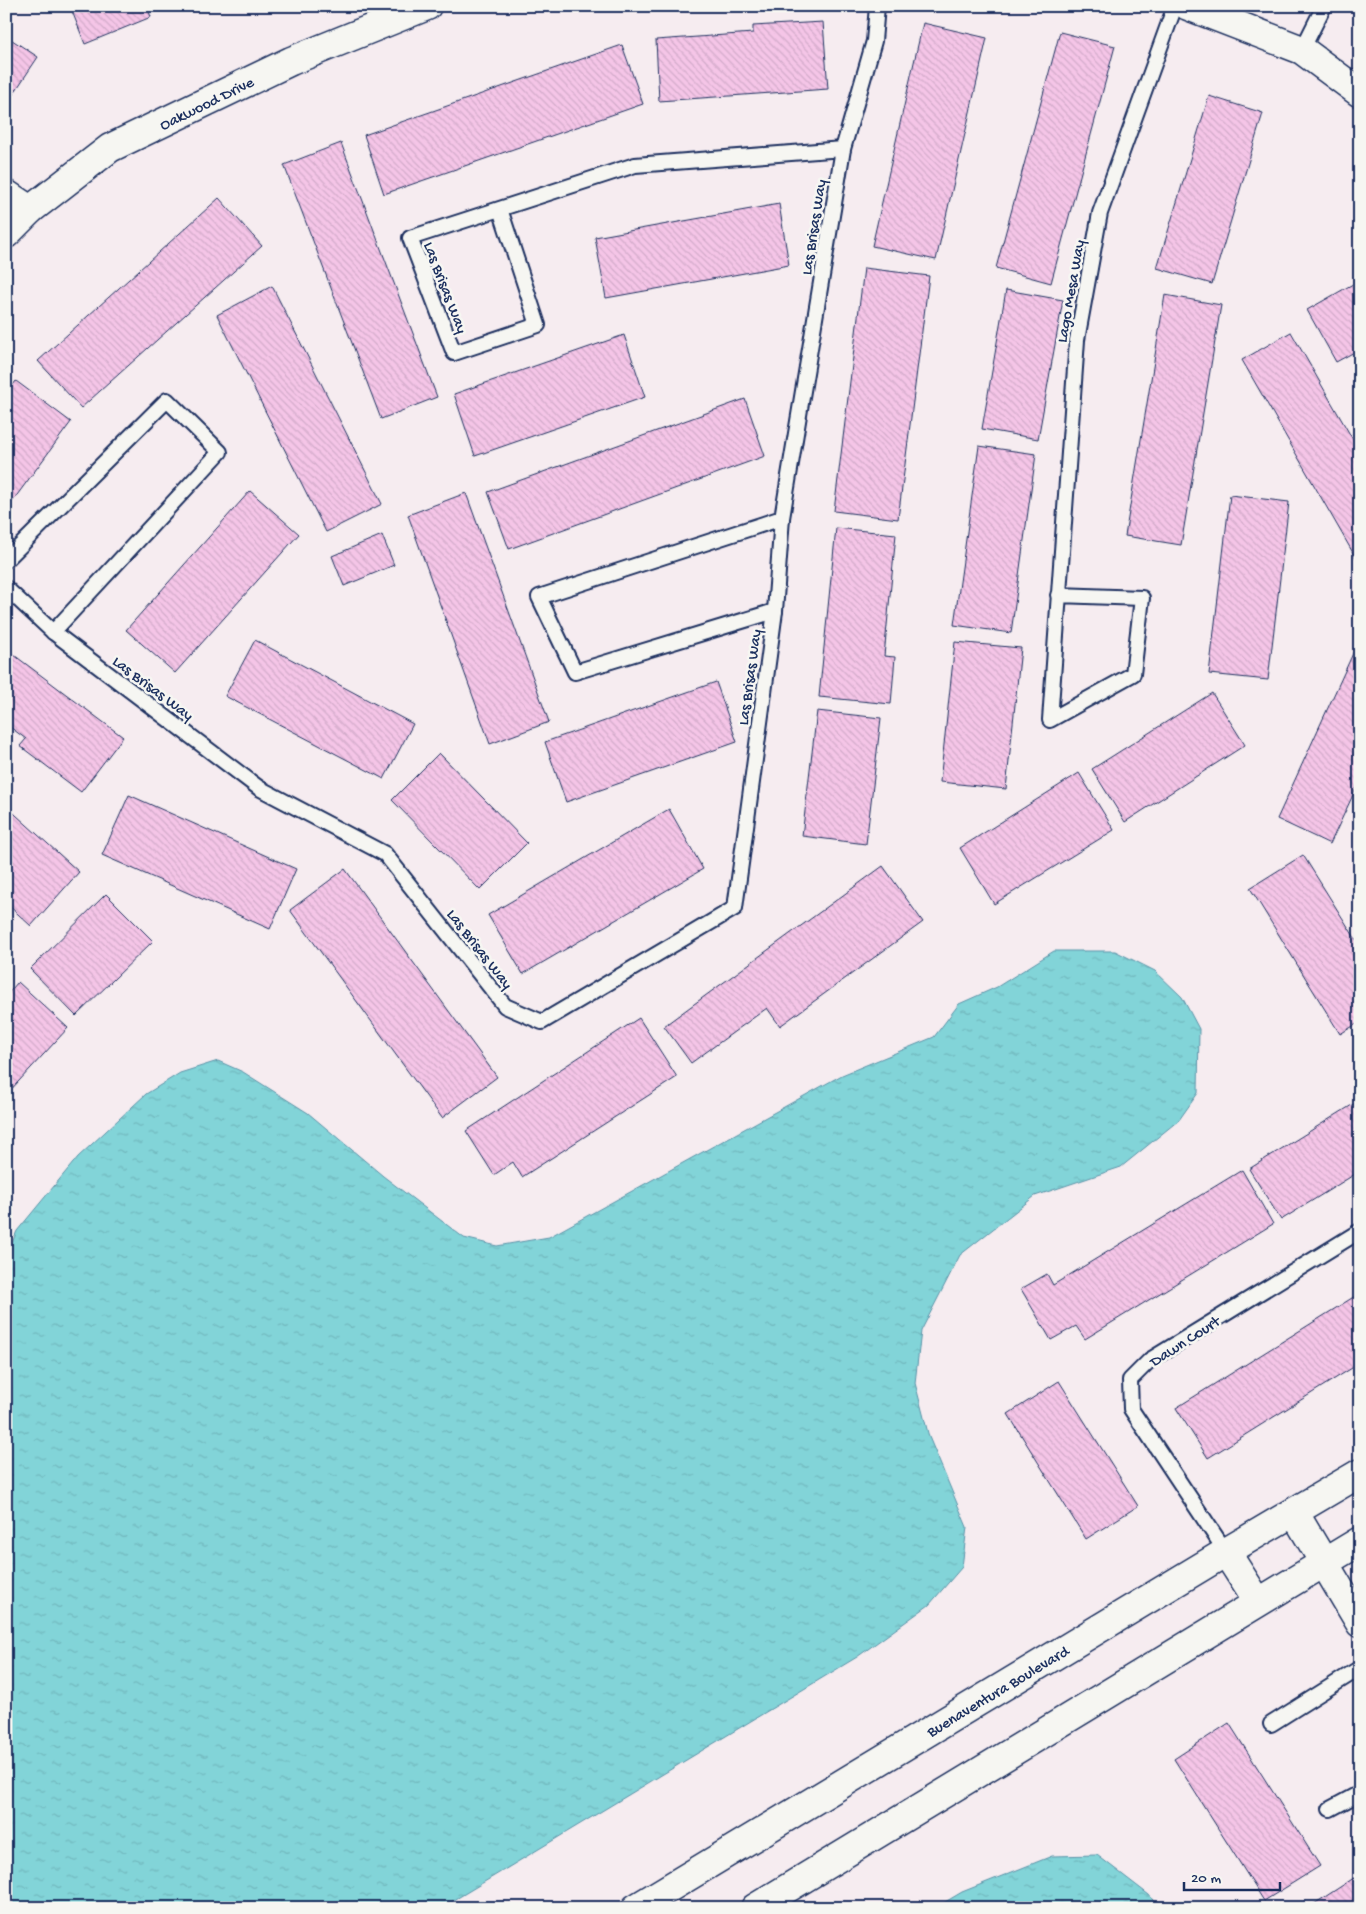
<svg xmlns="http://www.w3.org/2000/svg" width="1366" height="1914" font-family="'Gochi Hand',sans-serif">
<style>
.water{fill:url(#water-ripples);stroke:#5992a7}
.building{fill:url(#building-back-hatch);stroke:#1b2f5e}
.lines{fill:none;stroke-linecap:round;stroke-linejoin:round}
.service-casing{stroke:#1b2f5e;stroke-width:18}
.minor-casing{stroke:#1b2f5e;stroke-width:31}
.tertiary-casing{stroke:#1b2f5e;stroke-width:31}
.secondary-casing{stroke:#1b2f5e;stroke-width:31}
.service{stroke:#f6f6f2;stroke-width:14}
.minor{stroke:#f6f6f2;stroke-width:28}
.tertiary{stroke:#f6f6f2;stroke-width:28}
.secondary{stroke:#f6f6f2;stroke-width:28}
.labels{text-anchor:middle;stroke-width:5;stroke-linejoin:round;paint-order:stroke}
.street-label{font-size:16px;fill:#1b2f5e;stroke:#f6f6f2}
</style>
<defs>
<pattern id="water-ripples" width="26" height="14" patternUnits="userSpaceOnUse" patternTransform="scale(1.25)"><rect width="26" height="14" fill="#82d4d8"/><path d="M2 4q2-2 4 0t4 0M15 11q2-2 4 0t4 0" fill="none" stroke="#70b6bc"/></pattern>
<pattern id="building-back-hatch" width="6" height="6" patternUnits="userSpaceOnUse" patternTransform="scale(1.25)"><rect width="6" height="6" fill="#f5c5e7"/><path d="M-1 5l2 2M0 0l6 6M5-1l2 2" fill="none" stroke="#d1aac9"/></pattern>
</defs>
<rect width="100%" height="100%" fill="#f6ecf0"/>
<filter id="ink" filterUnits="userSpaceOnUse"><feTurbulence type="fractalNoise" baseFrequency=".02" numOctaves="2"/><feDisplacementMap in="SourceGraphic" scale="10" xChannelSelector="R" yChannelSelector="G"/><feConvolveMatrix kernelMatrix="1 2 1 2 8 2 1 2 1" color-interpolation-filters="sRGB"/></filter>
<g filter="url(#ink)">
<g class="water">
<polygon points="1054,951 1115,951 1155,971 1182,997 1199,1029 1198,1093 1179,1120 1121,1167 1035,1196 960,1255 921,1331 915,1383 929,1437 967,1527 962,1567 929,1605 857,1657 441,1908 6,1908 6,1257 17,1231 78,1157 146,1094 180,1073 218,1061 243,1072 308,1113 383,1176 464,1238 497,1246 549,1237 842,1075 934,1037 959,1004 997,987"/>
<polygon points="1097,1855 1149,1895 1159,1908 935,1908 962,1892 1052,1856"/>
</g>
<g class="building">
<polygon points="70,6 147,6 151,17 85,44"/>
<polygon points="823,22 828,89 659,101 656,40 753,33 753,26"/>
<polygon points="923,23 987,38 936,260 872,246"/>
<polygon points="1060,32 1115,46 1051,283 996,268"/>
<polygon points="6,36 38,57 6,105"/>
<polygon points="622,45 643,104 384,194 364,135"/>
<polygon points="1209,96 1263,113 1212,284 1157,268"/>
<polygon points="341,143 437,397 381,419 284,165"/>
<polygon points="219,198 262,246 81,408 38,361"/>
<polygon points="779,204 789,265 606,298 595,237"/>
<polygon points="864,268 929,276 898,519 834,511"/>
<polygon points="1360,280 1360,349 1336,362 1307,310"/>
<polygon points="272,286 382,504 326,532 217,315"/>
<polygon points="1006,290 1063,300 1038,439 982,429"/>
<polygon points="1165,295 1221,305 1181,545 1125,536"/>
<polygon points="1291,332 1360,452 1360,565 1242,360"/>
<polygon points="624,335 645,397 475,456 454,394"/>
<polygon points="16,381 71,422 6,510 6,394"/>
<polygon points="745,399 765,456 509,549 488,492"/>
<polygon points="979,446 1036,454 1011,633 954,625"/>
<polygon points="250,491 299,534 175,673 126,630"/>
<polygon points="466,493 549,722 490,744 408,515"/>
<polygon points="1230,495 1289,502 1268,680 1209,674"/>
<polygon points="836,528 896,534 884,656 895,657 891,704 819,697"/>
<polygon points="382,535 394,565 344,586 332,556"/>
<polygon points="255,640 413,724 384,779 225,696"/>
<polygon points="955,642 1021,648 1006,789 940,782"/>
<polygon points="6,649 123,737 81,792 20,746 26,739 6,724"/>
<polygon points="1355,649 1360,651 1360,780 1330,844 1277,819"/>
<polygon points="716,682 737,742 566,802 545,742"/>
<polygon points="1212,693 1245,745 1125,822 1092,769"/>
<polygon points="817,711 881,718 866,844 802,836"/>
<polygon points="439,753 527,843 480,890 392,800"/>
<polygon points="1079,773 1114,830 994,904 960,848"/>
<polygon points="129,795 296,869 270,929 102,855"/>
<polygon points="6,806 79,872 31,926 6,903"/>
<polygon points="669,809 703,869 523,974 488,915"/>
<polygon points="1303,855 1360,946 1360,1022 1340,1034 1250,888"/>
<polygon points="883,866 923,922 780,1026 767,1008 691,1063 664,1026"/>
<polygon points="345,869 497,1077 442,1118 290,910"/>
<polygon points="106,894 153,941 76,1016 30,969"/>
<polygon points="18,982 68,1028 6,1095 6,996"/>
<polygon points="639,1018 677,1077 522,1177 513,1162 494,1175 466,1131"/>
<polygon points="1360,1100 1360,1171 1281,1220 1249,1169"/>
<polygon points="1242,1170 1273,1224 1085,1339 1076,1326 1051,1340 1021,1289 1047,1274 1053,1285"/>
<polygon points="1360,1293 1360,1363 1208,1458 1176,1408"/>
<polygon points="1059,1381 1138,1506 1086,1539 1008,1414"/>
<polygon points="1229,1723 1320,1866 1264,1901 1174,1759"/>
<polygon points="1360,1874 1360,1908 1308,1908"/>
</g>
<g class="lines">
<g class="service-casing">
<g id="service">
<polyline points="1302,50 1324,6"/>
<polyline points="500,209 538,325 454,353 410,238 635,165 843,149"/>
<polyline points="6,560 167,400 220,452 53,632"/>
<polyline points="6,588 53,632 259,788 385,854 505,1006 542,1022 735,908 775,611 782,518 843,149 874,41 877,6"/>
<polyline points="1058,595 1142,598 1133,674 1050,720 1077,340 1100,213 1175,6"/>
<polyline points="775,611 575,672 539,597 782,518"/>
<polyline points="1226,1552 1131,1409 1130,1380 1150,1360 1360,1231"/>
<polyline points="1271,1724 1360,1668"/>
<polyline points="1330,1809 1360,1793"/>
</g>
</g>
<g class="minor-casing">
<g id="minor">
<polyline points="6,194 30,210"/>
<polyline points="1294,1512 1360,1623"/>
<polyline points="1226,1552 1258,1602"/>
</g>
</g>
<g class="tertiary-casing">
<g id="tertiary">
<polyline points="1188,6 1302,50 1360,93"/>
<polyline points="6,234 30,210 110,148 291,61 427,6"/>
</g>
</g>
<g class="secondary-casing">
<g id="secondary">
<polyline points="636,1908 1226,1552 1360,1473"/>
<polyline points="755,1908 1360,1541"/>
</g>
</g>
<use href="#service" class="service"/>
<use href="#minor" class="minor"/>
<use href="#tertiary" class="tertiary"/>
<use href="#secondary" class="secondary"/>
</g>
</g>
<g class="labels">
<g class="street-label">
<text transform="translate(206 102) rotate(-26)" y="6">Oakwood Drive</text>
<text transform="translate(812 227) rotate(-81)" y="6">Las Brisas Way</text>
<text transform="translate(447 287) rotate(69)" y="6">Las Brisas Way</text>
<text transform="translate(1069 291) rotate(-80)" y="6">Lago Mesa Way</text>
<text transform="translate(748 677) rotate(-82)" y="6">Las Brisas Way</text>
<text transform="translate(154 687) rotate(37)" y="6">Las Brisas Way</text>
<text transform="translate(481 948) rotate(52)" y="6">Las Brisas Way</text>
<text transform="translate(1184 1340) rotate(-33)" y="6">Dawn Court</text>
<text transform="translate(997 1690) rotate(-31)" y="6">Buenaventura Boulevard</text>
</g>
</g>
<rect width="1366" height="1914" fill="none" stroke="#f6f6f2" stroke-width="25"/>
<rect x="12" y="12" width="1341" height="1889" fill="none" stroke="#1b2f5e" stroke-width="2" filter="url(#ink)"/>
<path d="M1184 1882v8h96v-8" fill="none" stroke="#1b2f5e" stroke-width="2.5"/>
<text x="1191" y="1882" font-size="15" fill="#1b2f5e" stroke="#f6f6f2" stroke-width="4" paint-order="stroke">20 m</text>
</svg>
